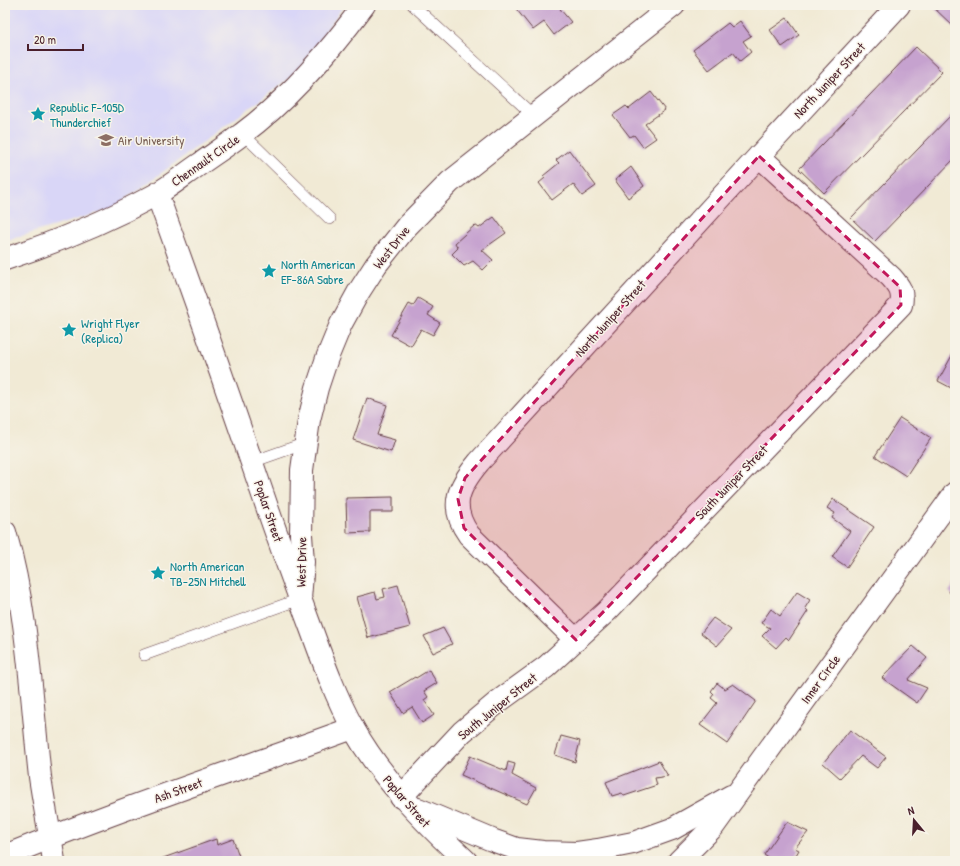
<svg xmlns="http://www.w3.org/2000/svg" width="960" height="866" font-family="'Patrick Hand',sans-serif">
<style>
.built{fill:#d9d6f7}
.building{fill:#c6a2cf}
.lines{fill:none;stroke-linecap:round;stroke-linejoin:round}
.service-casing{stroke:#633d44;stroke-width:12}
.minor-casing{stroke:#633d44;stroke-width:24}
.service{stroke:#fff;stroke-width:11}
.minor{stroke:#fff;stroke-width:22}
.marked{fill:#c2185b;fill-opacity:0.2;stroke:#c2185b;stroke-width:3;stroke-dasharray:8 5;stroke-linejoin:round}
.labels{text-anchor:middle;stroke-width:3;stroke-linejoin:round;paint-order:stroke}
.street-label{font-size:13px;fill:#4a1f2b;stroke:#f7f3e8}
.culture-label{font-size:13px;fill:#0d838f;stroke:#f7f3e8;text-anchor:start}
.education-label{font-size:13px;fill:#785e54;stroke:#f7f3e8;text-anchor:start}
</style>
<rect width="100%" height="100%" fill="#f7f3e8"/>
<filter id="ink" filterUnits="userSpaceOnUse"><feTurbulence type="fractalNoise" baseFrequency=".025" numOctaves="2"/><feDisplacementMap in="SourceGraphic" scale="8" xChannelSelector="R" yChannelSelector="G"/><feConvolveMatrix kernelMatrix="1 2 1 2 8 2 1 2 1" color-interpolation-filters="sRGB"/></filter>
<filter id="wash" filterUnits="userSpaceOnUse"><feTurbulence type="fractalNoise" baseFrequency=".012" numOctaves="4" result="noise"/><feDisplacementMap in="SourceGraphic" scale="16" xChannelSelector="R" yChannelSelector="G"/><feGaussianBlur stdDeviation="0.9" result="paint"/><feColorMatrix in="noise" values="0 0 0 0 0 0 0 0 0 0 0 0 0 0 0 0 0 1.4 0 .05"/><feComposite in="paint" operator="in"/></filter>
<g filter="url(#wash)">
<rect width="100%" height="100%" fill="#f1ead5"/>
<polygon class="built" points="5,5 344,5 298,72 114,208 5,241"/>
<g id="blocks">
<g class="building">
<polygon points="513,5 565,5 560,9 571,22 554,35 544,22 533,30"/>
<polygon points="931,5 955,5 955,28"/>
<polygon points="787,18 799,35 782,47 770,30"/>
<polygon points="740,21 751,36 743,41 751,52 740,61 733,52 709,70 693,50 728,23 732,27"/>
<polygon points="916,47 942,72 824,193 799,169"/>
<polygon points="651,92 665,110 645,124 656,138 643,147 634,135 630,137 613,115 626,106 629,109"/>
<polygon points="955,111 955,158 875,241 851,218"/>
<polygon points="569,150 596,186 582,196 573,184 552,200 539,183 545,178 543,176 559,163 556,160"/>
<polygon points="631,167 644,186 628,198 615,180"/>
<polygon points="494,217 506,233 482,250 493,260 483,270 473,261 464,266 452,254 458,248 455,243 475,225 479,228"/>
<polygon points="418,298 433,307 428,315 440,323 433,335 421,329 411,346 391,335 409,304 413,306"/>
<polygon points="955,350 955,390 938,381"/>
<polygon points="367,398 387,405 377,435 395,440 391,452 353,440"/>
<polygon points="900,418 931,438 906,476 875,456"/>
<polygon points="393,497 393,512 370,512 370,532 347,533 346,498"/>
<polygon points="833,499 874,527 847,567 832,557 850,531 832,518 835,513 827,508"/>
<polygon points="955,583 955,597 949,592"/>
<polygon points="398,585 410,627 368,638 357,597 375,592 377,599 385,597 383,589"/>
<polygon points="797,592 810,600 805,608 808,611 789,640 786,637 776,648 762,636 770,628 761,623 771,609 780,616"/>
<polygon points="713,618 731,630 717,646 701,633"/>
<polygon points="443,628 452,644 433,653 424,636"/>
<polygon points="913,646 927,658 908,680 927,688 917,703 882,678"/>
<polygon points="429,670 437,683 424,691 428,697 424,700 434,715 422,723 412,707 403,713 390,692 415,677 416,678"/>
<polygon points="717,683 725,689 733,684 756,701 727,744 700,725 717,703 711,698 714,694 711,691"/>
<polygon points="850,730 886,757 877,768 861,756 840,778 823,763"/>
<polygon points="561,736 580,741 575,762 555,755"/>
<polygon points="470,756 506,771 508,762 515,764 512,775 536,788 527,804 461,775"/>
<polygon points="659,761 668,776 655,778 657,785 624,796 622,793 612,796 606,782"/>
<polygon points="787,822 808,832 795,848 799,850 796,855 808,861 773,861 764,855"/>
<polygon points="216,839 217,845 233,839 240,859 235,861 155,861"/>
</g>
</g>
</g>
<g filter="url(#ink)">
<use href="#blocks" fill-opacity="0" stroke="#633d44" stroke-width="1"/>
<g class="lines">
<g class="service-casing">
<g id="service">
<polyline points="413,5 534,116"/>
<polyline points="243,134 330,219"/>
<polyline points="252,462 306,443"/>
<polyline points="144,655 300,599"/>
</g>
</g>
<g class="minor-casing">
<g id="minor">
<path d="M157 194C194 296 230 398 265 501 280 545 296 588 312 631 324 664 336 697 353 728 382 779 423 821 466 861"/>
<path d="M5 259C57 242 107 221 155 195 171 186 185 174 200 164 214 154 228 145 242 134 288 100 330 51 364 5"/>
<path d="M5 532C28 612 31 695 40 777 44 805 50 833 54 861"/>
<polyline points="300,599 303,562 301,535 302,470 309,420 317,388 327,358 341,324 358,293 376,265 407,226 450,182 674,5"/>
<path d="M576 640 469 535C448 506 459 486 479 462L759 156 899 5"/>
<path d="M401 797 462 732 499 701 546 667 607 611 901 305C904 292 899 286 891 277L759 156"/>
<polyline points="418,809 492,840 517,849 543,852 577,853 598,850 633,843 672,829 731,796"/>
<path d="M5 856C119 809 237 770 353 728"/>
<polyline points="679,861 713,827 739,791 955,493"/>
</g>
</g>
<use href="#service" class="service"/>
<use href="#minor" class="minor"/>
</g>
</g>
<path class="marked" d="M759 156 900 287 901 305 576 640 464 528 458 499 465 478Z"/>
<defs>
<g id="sight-bare" transform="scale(1.2)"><path d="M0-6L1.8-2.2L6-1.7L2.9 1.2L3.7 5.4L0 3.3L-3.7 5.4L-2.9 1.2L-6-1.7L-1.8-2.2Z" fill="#0f9aa8" stroke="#f7f3e8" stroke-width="2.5" paint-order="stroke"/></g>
<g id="university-bare" transform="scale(1.2)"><path d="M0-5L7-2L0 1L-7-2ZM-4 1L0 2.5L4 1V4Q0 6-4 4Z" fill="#8d6e63" stroke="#f7f3e8" stroke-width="2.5" paint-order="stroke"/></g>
</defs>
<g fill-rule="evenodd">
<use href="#sight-bare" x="38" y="114"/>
<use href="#university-bare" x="106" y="140"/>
<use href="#sight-bare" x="269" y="271"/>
<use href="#sight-bare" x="69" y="330"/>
<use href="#sight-bare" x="158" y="573"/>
</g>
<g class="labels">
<g class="street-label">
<text transform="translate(829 80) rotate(-47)" y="5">North Juniper Street</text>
<text transform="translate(205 160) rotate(-35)" y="5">Chennault Circle</text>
<text transform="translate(391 247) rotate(-52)" y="5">West Drive</text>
<text transform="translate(610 318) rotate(-48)" y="5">North Juniper Street</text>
<text transform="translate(731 482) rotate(-46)" y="5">South Juniper Street</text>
<text transform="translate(269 511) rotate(71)" y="5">Poplar Street</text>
<text transform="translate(301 562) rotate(-89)" y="5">West Drive</text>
<text transform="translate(820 679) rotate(-54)" y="5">Inner Circle</text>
<text transform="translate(497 706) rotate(-39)" y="5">South Juniper Street</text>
<text transform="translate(178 790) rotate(-20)" y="5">Ash Street</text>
<text transform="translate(407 801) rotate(49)" y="5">Poplar Street</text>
</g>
<g class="culture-label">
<text x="50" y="112">Republic F-105D<tspan x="50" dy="15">Thunderchief</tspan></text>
<text x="281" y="269">North American<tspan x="281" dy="15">EF-86A Sabre</tspan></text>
<text x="81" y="328">Wright Flyer<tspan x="81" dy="15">(Replica)</tspan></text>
<text x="170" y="571">North American<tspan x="170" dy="15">TB-25N Mitchell</tspan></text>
</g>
<g class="education-label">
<text x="118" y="145">Air University</text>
</g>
</g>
<rect width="960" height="866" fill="none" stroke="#f7f3e8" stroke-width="20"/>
<g transform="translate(914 820) rotate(342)" stroke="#f7f3e8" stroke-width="3" paint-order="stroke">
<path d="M0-3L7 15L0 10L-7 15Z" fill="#4a1f2b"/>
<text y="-6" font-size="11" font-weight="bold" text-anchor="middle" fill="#4a1f2b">N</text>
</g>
<path d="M28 44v6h55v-6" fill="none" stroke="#4a1f2b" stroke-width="2"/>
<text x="34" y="44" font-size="12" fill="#4a1f2b" stroke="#f7f3e8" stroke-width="3" paint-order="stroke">20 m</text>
</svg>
